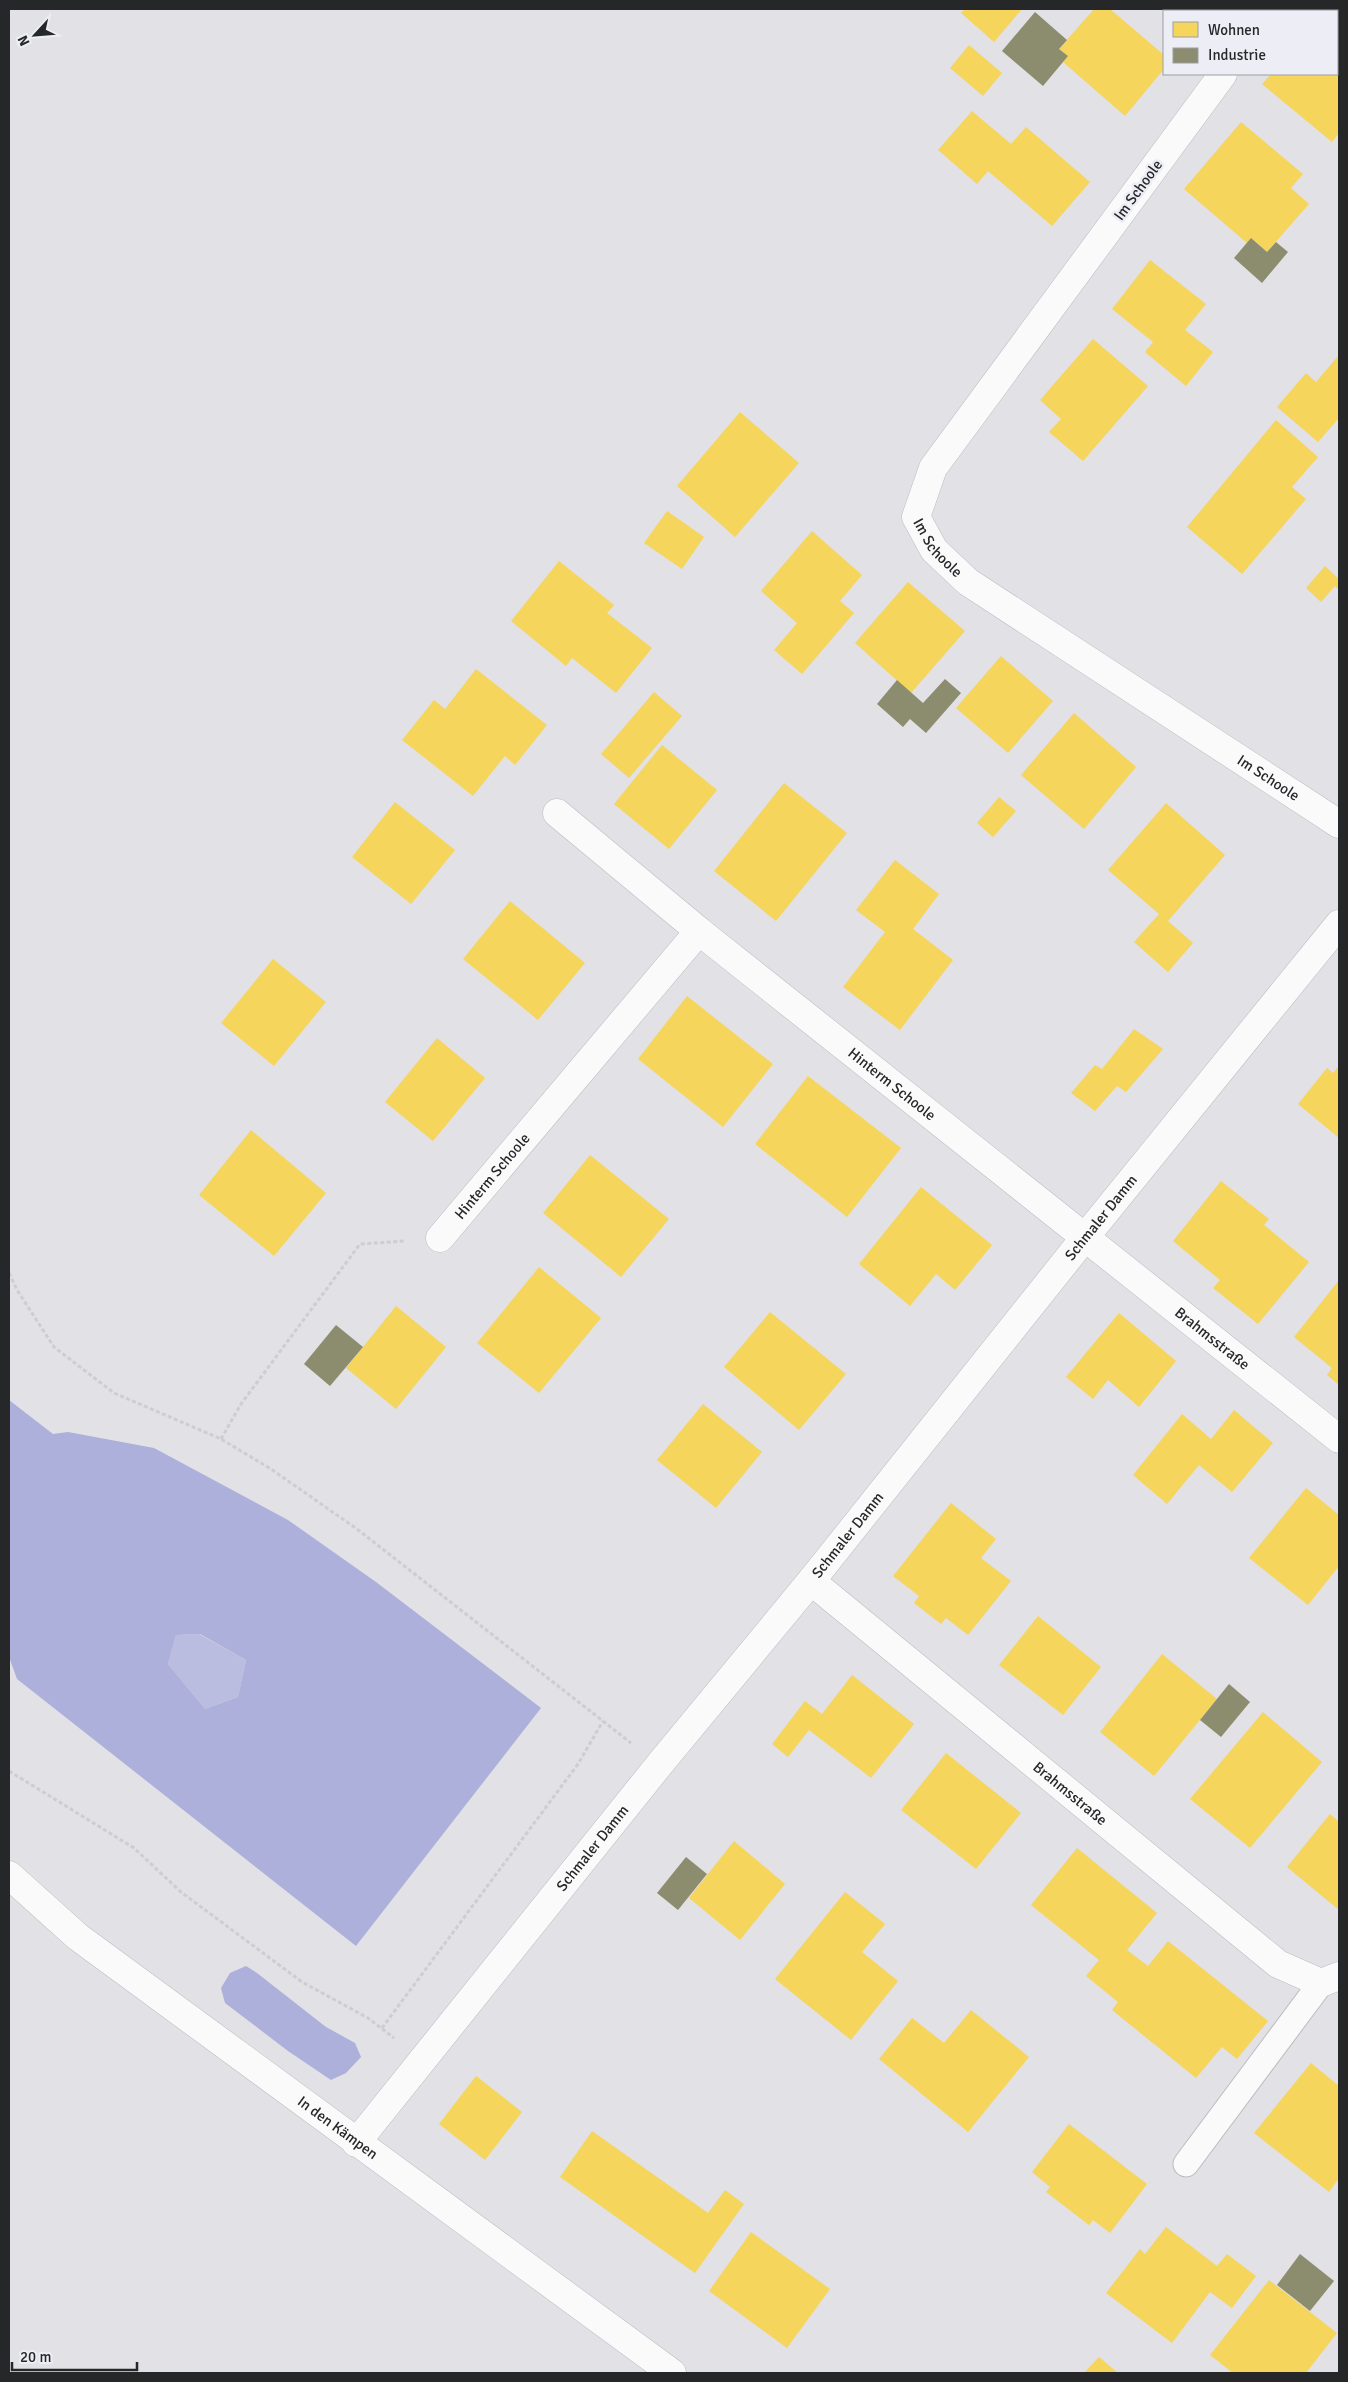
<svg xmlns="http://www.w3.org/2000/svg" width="1348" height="2382" font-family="Signika,sans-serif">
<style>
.forest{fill:#babddf}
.water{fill:#acb0da;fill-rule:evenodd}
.homes{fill:#f6d55c}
.industry{fill:#8c8c6e}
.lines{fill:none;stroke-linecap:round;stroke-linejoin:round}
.lane-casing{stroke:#bcbcc0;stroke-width:27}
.street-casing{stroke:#bcbcc0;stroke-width:29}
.path{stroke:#cececf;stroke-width:3;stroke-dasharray:4 2.5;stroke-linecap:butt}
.lane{stroke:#fafafb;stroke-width:25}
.street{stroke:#fafafb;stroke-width:28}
.labels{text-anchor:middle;stroke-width:5;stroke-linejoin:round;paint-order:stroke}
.street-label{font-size:15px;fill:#262729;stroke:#edeef5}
</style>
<rect width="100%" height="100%" fill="#e1e1e6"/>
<polygon class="forest" points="199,1634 246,1660 238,1697 205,1709 168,1664 176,1635"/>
<g class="water">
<path d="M9 1400 53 1434 68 1432 154 1448 288 1520 376 1582 541 1708 356 1946 17 1679 9 1657ZM200 1634 246 1660 238 1697 205 1709 168 1664 176 1635Z"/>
<polygon points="246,1966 257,1973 326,2027 355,2043 361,2057 346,2073 331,2080 288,2051 225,2003 221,1988 230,1973"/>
</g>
<g class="homes">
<polygon points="965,9 1022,9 994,42 961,13"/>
<polygon points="1094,9 1110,9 1164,55 1164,69 1125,116 1063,62 1068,56 1059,49"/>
<polygon points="969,45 1002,73 983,96 950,68"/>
<polygon points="1337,62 1339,64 1339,133 1332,142 1262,84 1271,74 1337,74"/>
<polygon points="972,111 1011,144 1026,127 1090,182 1052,226 988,171 977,184 938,150"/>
<polygon points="1241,122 1303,174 1291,188 1309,204 1267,252 1251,238 1247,243 1184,189"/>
<polygon points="1150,260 1206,304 1185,330 1213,352 1186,386 1145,352 1153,342 1112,309"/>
<polygon points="1093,339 1148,386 1083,461 1049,432 1061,419 1040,400"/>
<polygon points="1339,355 1339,418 1318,442 1277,407 1306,373 1316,382"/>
<polygon points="740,412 799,463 735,537 677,486"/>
<polygon points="1276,420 1318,457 1292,487 1306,499 1242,574 1187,527"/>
<polygon points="667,511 704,537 682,569 644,543"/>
<polygon points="812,531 862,575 840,601 854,613 802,674 774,650 797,623 761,591"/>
<polygon points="559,561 614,605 607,613 652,648 616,693 572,658 566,666 511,621"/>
<polygon points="1325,566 1339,579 1339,590 1335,586 1321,602 1306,588"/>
<polygon points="908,582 965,631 911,693 855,643"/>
<polygon points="1001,656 1053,701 1008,753 956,708"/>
<polygon points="476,669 547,725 515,765 505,756 473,796 402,740 434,700 445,709"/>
<polygon points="654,692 682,716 629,778 601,754"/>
<polygon points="1074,713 1136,767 1084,829 1021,775"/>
<polygon points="662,745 717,790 669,849 614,804"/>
<polygon points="784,783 847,833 776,921 714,871"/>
<polygon points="999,797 1016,811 993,837 977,823"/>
<polygon points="395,802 455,850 411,904 352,857"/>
<polygon points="1166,803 1225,855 1168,921 1193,943 1168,972 1134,942 1159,914 1108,870"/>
<polygon points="895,860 939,894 913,929 953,960 900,1030 843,987 885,932 856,910"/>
<polygon points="510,901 585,963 538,1020 463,959"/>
<polygon points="273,959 326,1002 274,1066 221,1023"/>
<polygon points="687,996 773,1064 723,1127 638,1059"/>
<polygon points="1134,1029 1163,1049 1126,1092 1117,1086 1095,1111 1071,1093 1095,1065 1102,1069"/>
<polygon points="437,1038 485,1078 433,1141 385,1102"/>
<polygon points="1339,1066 1339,1138 1298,1104 1327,1068 1333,1073"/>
<polygon points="808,1076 901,1148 847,1217 755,1144"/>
<polygon points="251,1130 326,1193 274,1256 199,1195"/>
<polygon points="590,1155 669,1219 621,1277 543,1213"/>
<polygon points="1221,1181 1269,1219 1264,1225 1309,1262 1258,1324 1213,1288 1220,1280 1173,1241"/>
<polygon points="921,1187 992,1245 955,1290 936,1274 910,1306 859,1264"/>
<polygon points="539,1267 601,1318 539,1393 477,1343"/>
<polygon points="1339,1280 1339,1385 1327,1375 1332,1368 1294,1337"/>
<polygon points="396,1306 446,1347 396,1409 346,1368"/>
<polygon points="770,1312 846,1374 799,1430 724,1367"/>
<polygon points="1119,1313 1176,1361 1139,1407 1108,1380 1093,1399 1066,1377"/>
<polygon points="703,1404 762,1452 716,1508 657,1460"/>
<polygon points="1234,1410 1273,1443 1232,1492 1199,1465 1167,1504 1133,1475 1182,1414 1211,1439"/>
<polygon points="1306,1488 1339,1515 1339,1566 1308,1605 1249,1558"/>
<polygon points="951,1503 996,1539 981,1558 1011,1581 968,1635 946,1618 941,1624 914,1603 919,1596 893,1576"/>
<polygon points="1038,1616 1101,1667 1063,1715 999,1665"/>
<polygon points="1162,1654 1217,1699 1154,1776 1100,1732"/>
<polygon points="852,1675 914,1724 871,1778 809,1730 788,1757 772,1744 805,1701 822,1714"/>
<polygon points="1263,1712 1322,1762 1250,1848 1190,1799"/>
<polygon points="946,1753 1021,1813 976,1869 901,1810"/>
<polygon points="1330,1814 1339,1822 1339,1910 1287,1867"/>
<polygon points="734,1841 785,1884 740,1940 689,1898"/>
<polygon points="1077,1848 1157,1913 1127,1950 1148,1966 1168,1941 1268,2021 1237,2059 1222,2047 1196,2078 1112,2010 1118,2002 1086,1976 1099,1960 1031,1905"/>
<polygon points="845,1892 885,1924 862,1952 898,1981 851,2040 775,1979"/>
<polygon points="971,2010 1029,2057 968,2132 879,2059 912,2018 944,2043"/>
<polygon points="1311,2063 1339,2086 1339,2178 1329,2192 1254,2133"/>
<polygon points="476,2076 522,2112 485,2160 439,2124"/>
<polygon points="1069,2124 1147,2184 1110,2233 1093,2220 1089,2225 1046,2192 1050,2187 1032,2172"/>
<polygon points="592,2131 708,2213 725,2190 744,2204 695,2273 560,2177"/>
<polygon points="1166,2227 1217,2266 1227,2254 1256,2276 1232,2308 1210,2292 1172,2343 1106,2293 1140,2249 1145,2254"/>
<polygon points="751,2232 830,2289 787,2348 709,2291"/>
<polygon points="1269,2280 1337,2333 1306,2373 1233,2373 1210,2355"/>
<polygon points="1099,2357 1118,2373 1084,2373"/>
</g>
<g class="industry">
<polygon points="1035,12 1067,40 1059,49 1068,56 1043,86 1002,51"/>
<polygon points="1251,238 1267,252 1276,242 1288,252 1262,283 1234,258"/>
<polygon points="945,679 961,693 926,733 910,719 903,727 877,704 897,680 923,703"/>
<polygon points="336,1325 363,1347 330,1386 304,1364"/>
<polygon points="1229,1684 1250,1702 1221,1737 1200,1720"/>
<polygon points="686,1857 707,1874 678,1910 657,1893"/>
<polygon points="1300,2254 1334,2281 1310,2311 1277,2285"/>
</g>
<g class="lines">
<g class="lane-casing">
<polyline id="lane" points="1186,2164 1321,1983"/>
</g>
<g class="street-casing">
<g id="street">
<polyline points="1269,11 1271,9"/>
<path id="s1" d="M1223 74 933 468 916 517 934 550 968 582 1339 824"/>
<path id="s2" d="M557 813 699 931 1339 1439"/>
<path id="s3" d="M440 1238 699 931"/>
<path id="s4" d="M811 1581 1278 1964 1321 1983 1339 1976"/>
<path id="s5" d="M9 1875 78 1937 672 2373"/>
<path id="s6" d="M356 2143 659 1765 811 1581 1086 1236 1339 924"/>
</g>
</g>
<g class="path">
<polyline points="9,1273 17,1290 54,1347 114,1393 221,1439 271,1469 357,1529 631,1743"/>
<polyline points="221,1439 241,1404 360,1244 405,1241"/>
<polyline points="9,1771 134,1848 181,1892 302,1982 368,2018 394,2038"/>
<polyline points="382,2028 578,1764 603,1721"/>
</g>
<use href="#lane" class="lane"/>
<use href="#street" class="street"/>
</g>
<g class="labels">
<g class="street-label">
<text transform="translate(1138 190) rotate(-54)" y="5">Im Schoole</text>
<text dy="5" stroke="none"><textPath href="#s1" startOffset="579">Im Schoole</textPath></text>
<text dy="5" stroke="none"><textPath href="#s1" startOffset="984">Im Schoole</textPath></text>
<text dy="5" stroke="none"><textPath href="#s2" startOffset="431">Hinterm Schoole</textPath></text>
<text dy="5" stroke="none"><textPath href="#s3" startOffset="81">Hinterm Schoole</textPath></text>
<text dy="5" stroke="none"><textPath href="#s6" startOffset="1188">Schmaler Damm</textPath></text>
<text dy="5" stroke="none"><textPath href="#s2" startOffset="840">Brahmsstraße</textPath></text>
<text dy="5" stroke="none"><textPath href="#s6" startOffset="782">Schmaler Damm</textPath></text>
<text dy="5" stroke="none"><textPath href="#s4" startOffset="335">Brahmsstraße</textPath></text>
<text dy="5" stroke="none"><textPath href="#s6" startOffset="378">Schmaler Damm</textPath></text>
<text dy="5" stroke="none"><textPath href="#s5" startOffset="415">In den Kämpen</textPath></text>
</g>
</g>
<rect width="1348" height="2382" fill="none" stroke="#262729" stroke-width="20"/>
<rect x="1163" y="10" width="175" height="65" fill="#edeef5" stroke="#9d9ea3"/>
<rect x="1173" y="22" width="25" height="15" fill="#f6d55c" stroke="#9d9ea3"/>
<text x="1208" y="35" font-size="15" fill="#262729">Wohnen</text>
<rect x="1173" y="48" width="25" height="15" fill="#8c8c6e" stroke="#9d9ea3"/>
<text x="1208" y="60" font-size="15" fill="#262729">Industrie</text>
<g transform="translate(35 35) rotate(244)" stroke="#edeef5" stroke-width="4" paint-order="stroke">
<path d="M0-4L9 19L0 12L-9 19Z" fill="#262729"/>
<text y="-8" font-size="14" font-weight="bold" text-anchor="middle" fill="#262729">N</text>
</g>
<path d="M12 2362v8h125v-8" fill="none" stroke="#262729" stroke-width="2.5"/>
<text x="20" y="2362" font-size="15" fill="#262729" stroke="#edeef5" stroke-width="4" paint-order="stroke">20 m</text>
</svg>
